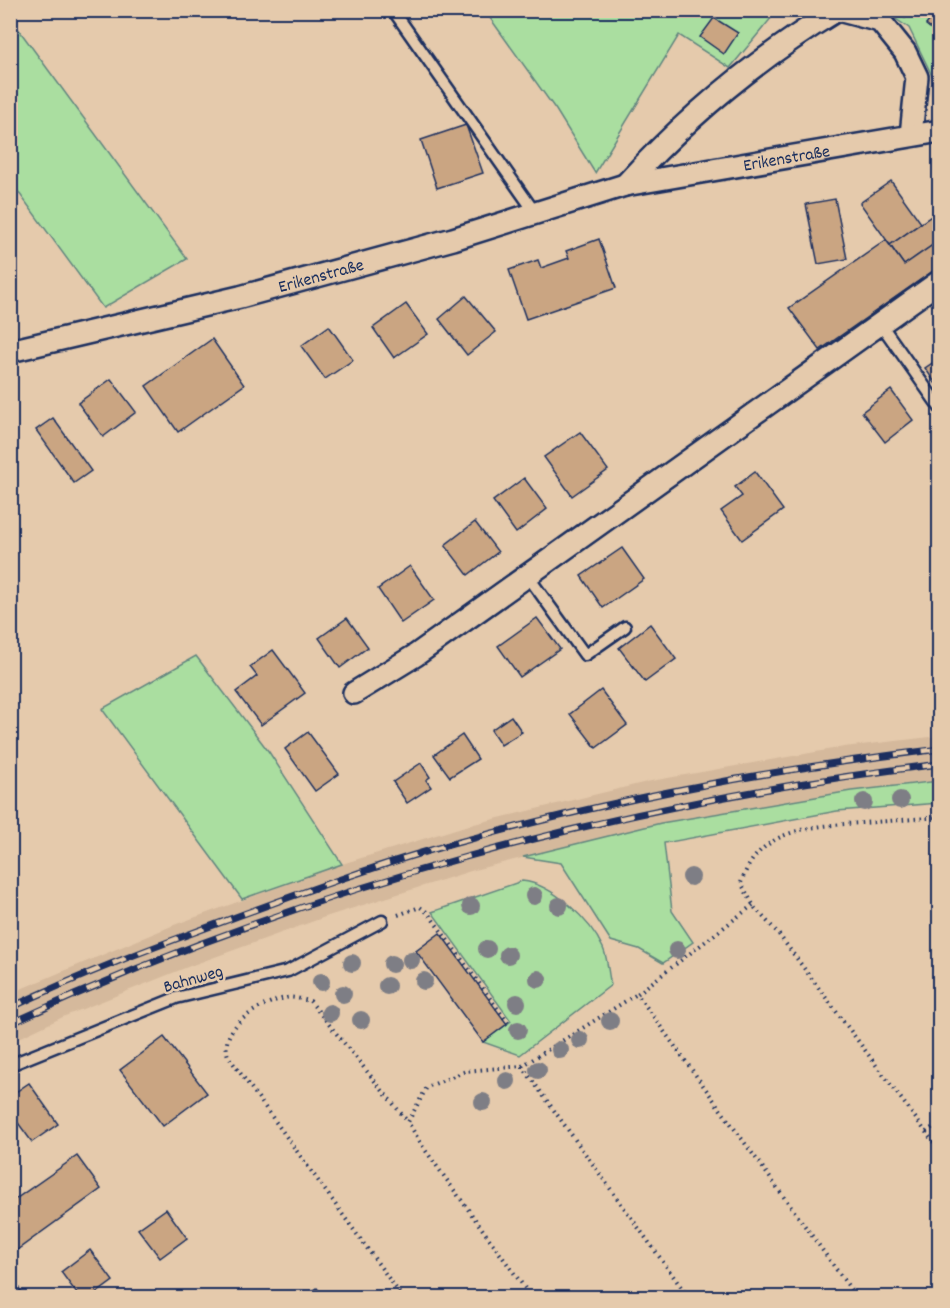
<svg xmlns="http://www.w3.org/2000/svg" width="950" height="1308" font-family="Dekko,sans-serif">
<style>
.built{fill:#d5b99c}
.green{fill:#aadea0;stroke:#62867f;stroke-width:1.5}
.building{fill:#caa582;stroke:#1b2f5e;stroke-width:1.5}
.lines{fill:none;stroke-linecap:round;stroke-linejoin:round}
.service-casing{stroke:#1b2f5e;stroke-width:15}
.minor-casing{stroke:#1b2f5e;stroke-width:26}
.path{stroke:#1b2f5e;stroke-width:4;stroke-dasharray:1.5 4.5;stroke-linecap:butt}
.service{stroke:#e5caac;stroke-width:10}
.minor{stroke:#e5caac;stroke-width:21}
.rail-casing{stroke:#1b2f5e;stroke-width:7}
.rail{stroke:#e5caac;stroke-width:4.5;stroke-dasharray:14;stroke-linecap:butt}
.tree{fill:#7e7e85}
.labels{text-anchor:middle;stroke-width:5;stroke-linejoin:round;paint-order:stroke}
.street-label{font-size:18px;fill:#1b2f5e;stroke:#e5caac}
</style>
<rect width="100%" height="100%" fill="#e5caac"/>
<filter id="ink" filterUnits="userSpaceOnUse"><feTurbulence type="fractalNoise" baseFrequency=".0167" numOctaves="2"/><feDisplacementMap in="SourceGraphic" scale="12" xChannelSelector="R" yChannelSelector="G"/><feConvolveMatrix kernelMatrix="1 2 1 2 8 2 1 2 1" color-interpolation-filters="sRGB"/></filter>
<g filter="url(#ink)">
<polygon class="built" points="939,736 939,781 851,791 661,823 474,870 325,917 190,966 65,1016 11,1042 11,993 174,925 342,864 462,827 651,781 844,747"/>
<g class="green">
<polygon points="485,11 777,11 730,68 679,35 595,173 556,110"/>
<polygon points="884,11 939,11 939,90 909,28"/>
<polygon points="11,19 187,259 103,308 11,182"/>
<polygon points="196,656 269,752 342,864 242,899 102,709"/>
<polygon points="939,781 939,803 837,811 664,843 672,911 693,942 663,963 639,949 611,941 561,863 523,857 661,823 851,791"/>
<path d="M522 881C553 884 591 921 603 948 608 959 608 974 611 985L520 1055 483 1042 511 1021 432 912Z"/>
</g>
<g class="building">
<polygon points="893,10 910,10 905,18"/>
<polygon points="938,10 940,10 940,36 926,25"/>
<polygon points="714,18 738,33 724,54 700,37"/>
<polygon points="466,125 483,173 437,188 421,140"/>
<polygon points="891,181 921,223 890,245 860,203"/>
<polygon points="835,199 847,259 818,264 806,204"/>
<polygon points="940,210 940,240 904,265 890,245"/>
<polygon points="599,239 616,288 526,319 509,270 538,260 541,268 569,258 566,251"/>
<polygon points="886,240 904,265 940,240 940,266 820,350 789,308"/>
<polygon points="466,296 496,332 467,355 439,319"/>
<polygon points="406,304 428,334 394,358 373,328"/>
<polygon points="329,326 353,360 325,379 301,346"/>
<polygon points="212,339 244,385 178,432 146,386"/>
<polygon points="940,358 940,390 925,368"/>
<polygon points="111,379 136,412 103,437 78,403"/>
<polygon points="891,390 913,420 885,442 862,412"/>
<polygon points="53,418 91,471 74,483 36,430"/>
<polygon points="580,432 608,470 572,496 544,457"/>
<polygon points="755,472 783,510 742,540 721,511 742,496 735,487"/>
<polygon points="524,478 547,509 516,533 493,501"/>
<polygon points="475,522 498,552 468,575 445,545"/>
<polygon points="622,548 644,579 603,608 581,576"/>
<polygon points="410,566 434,600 401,623 378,589"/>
<polygon points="347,618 368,647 340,668 319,638"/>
<polygon points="537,618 560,649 520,677 498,646"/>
<polygon points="650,624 676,659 645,682 619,648"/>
<polygon points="273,650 305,693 261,725 236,692 257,676 250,667"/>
<polygon points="601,690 627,725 596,748 570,714"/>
<polygon points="511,716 522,732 501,745 491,730"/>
<polygon points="308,732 339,774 315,791 285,749"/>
<polygon points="462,735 478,759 450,777 434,755"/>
<polygon points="421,763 430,777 426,780 431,787 407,803 393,782"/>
<polygon points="440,933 507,1024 483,1042 416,951"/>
<polygon points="164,1037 207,1093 163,1126 120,1070"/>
<polygon points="29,1083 58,1124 32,1142 16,1120 10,1125 10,1096"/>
<polygon points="77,1156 101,1189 10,1255 10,1203"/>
<polygon points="166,1209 187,1238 160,1258 138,1229"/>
<polygon points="90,1250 113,1281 90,1298 80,1298 61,1272"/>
<polygon points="16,1284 26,1298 10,1298 10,1288"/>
<polygon points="317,1288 324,1298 303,1298"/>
</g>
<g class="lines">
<g class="service-casing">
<g id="service">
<polyline points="393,10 536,214"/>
<polyline points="880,323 940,408"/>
<polyline points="527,575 585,655 625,627"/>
<polyline points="10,1065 176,998 288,971 382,921"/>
</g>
</g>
<g class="minor-casing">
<g id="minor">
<polyline points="838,10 880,21 905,52 917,77 911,135"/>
<path d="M625 185C686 118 760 57 837 10"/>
<path id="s1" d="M10 351 240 297 453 239 625 185 940 131"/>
<polyline points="354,693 416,655 940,281"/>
</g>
</g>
<g class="path">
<path d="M940 817C914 819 888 821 862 823 811 826 759 828 741 883L755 908 777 932 940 1151"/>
<polyline points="753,905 637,994 857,1298"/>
<polyline points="398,915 420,907 428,913 508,1023"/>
<polyline points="522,1066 637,994"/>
<polyline points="926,1132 940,1122"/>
<path d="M403 1298 228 1056C218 1027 262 1002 286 998 293 996 303 1000 310 1001L408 1122"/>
<polyline points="532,1298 423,1147 408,1122 427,1087 466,1071 522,1066 689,1298"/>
</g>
<use href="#service" class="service"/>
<use href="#minor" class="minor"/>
<g class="rail-casing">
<g id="rail">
<path d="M10 1008C79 975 151 948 222 922 303 892 384 862 467 840 622 797 780 768 940 749"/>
<path d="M10 1024C302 888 621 802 940 764"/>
</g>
</g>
<use href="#rail" class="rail"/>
</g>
<g class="tree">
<circle cx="900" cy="800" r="9"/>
<circle cx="864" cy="802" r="9"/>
<circle cx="691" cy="877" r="9"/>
<circle cx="534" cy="896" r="9"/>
<circle cx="471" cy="906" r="9"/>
<circle cx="559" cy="906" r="9"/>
<circle cx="487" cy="949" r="9"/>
<circle cx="677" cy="950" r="9"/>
<circle cx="508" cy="955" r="9"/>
<circle cx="411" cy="960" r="9"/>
<circle cx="352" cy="963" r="9"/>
<circle cx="392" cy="964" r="9"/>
<circle cx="538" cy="979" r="9"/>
<circle cx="424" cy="981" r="9"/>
<circle cx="321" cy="982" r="9"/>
<circle cx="387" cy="986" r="9"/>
<circle cx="343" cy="994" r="9"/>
<circle cx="517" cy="1003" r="9"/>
<circle cx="330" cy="1013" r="9"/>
<circle cx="361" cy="1020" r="9"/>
<circle cx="610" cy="1021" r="9"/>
<circle cx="518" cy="1030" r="9"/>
<circle cx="580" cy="1040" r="9"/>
<circle cx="560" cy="1050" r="9"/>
<circle cx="538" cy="1070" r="9"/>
<circle cx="507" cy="1081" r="9"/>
<circle cx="483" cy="1102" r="9"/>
</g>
</g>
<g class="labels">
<g class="street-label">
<text dy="6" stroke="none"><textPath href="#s1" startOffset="801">Erikenstraße</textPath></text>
<text dy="6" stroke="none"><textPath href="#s1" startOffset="320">Erikenstraße</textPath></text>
<text transform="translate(193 978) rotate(-16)" y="6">Bahnweg</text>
</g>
</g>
<rect width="950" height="1308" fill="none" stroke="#e5caac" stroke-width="36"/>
<rect x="18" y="18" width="914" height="1272" fill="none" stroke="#1b2f5e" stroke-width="2" filter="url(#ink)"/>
</svg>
